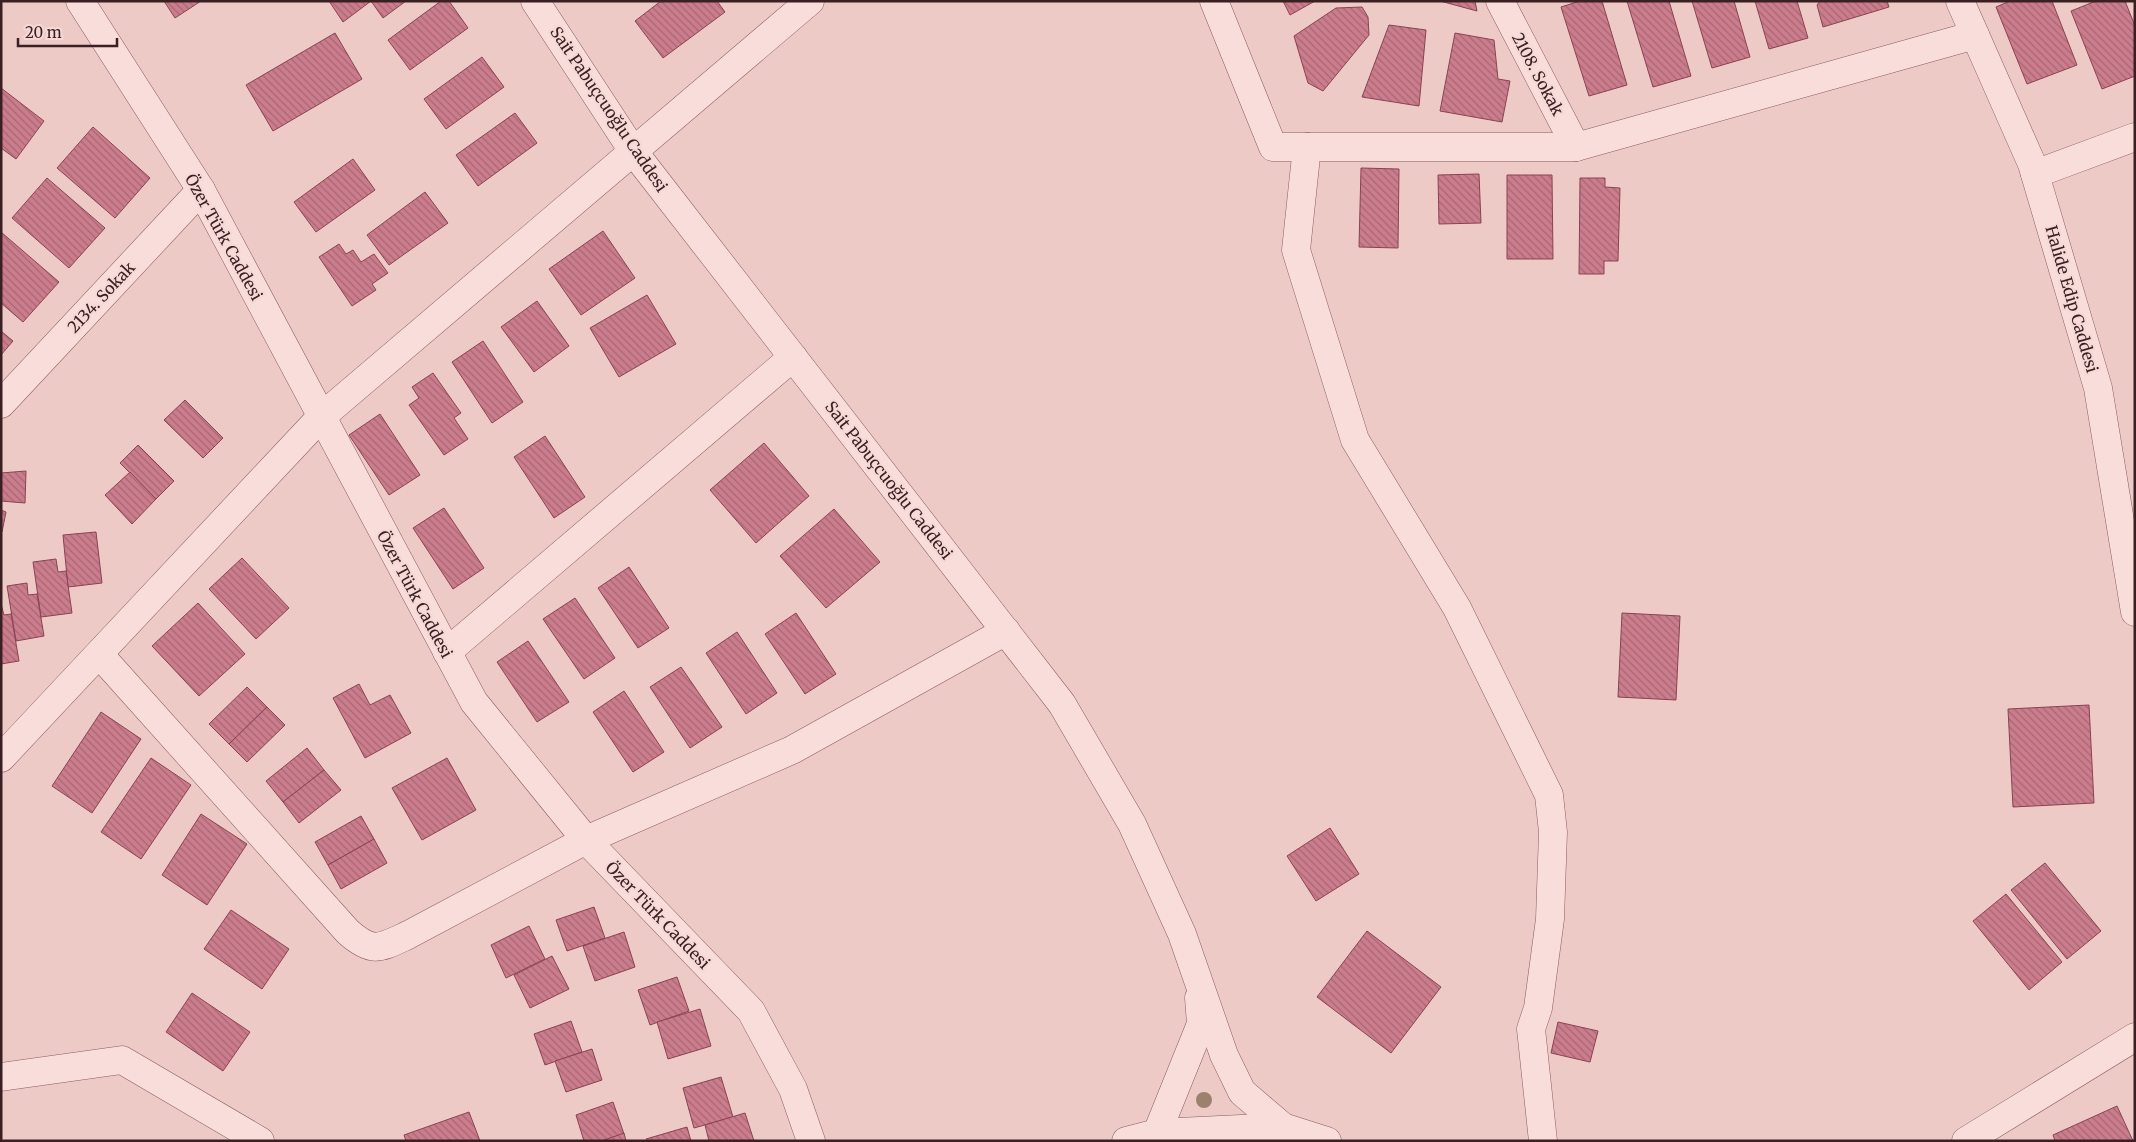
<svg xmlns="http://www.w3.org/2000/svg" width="2136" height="1142" font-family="Merriweather,serif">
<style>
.building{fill:url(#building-back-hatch);stroke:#894252}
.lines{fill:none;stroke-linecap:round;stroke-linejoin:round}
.minor-casing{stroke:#8a5c60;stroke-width:29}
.minor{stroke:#f9ddda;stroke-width:28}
.tree{fill:#9b816e}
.labels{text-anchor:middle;stroke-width:4.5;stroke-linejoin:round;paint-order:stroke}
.street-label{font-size:16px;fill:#3a2023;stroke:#f6d9d6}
</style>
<defs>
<pattern id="building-back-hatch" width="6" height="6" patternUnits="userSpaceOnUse" patternTransform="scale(1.25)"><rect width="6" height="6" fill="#cc7d8d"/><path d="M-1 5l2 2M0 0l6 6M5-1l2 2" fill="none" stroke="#a76673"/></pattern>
</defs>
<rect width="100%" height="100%" fill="#eecac7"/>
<g class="building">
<polygon points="164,1 201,1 175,18"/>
<polygon points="329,1 406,1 383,18 371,1 343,22"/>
<polygon points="441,1 449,1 468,28 410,70 388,40"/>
<polygon points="661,1 717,1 725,12 663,58 635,21"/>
<polygon points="1283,1 1315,1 1290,15"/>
<polygon points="1440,1 1475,1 1477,11"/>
<polygon points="1580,1 1602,1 1627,85 1589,96 1561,7"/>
<polygon points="1627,1 1669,1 1691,76 1653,87"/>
<polygon points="1692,1 1734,1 1750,57 1712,68"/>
<polygon points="1755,1 1797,1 1808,38 1769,49"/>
<polygon points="1820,1 1887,1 1889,7 1823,27 1817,5"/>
<polygon points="2010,1 2052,1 2077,65 2027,84 1996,7"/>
<polygon points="2096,1 2125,1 2135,26 2135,76 2102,89 2071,11"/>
<polygon points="1362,7 1368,17 1369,35 1323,91 1308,83 1294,36 1336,8"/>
<polygon points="1389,25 1426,30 1419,106 1362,97"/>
<polygon points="335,33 362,79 273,131 246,85"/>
<polygon points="1455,33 1494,40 1498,79 1510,81 1502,122 1440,111"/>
<polygon points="482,57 504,87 446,129 424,99"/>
<polygon points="1,88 44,121 16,159 1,148"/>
<polygon points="515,113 537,143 478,186 456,155"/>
<polygon points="93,127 150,178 115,218 57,168"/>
<polygon points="353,159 375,190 316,232 294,202"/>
<polygon points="1361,168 1399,169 1398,248 1359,247"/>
<polygon points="1479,174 1481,223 1439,224 1438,175"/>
<polygon points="1507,175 1552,175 1553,259 1507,259"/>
<polygon points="47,178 105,228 69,268 12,218"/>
<polygon points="1580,178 1605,178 1605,187 1620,188 1618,261 1604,261 1604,274 1579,274"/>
<polygon points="425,192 448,223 389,265 367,235"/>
<polygon points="603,231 635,278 581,315 549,269"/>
<polygon points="1,232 59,282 23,322 1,303"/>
<polygon points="339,244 346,254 353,250 361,262 374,254 388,273 372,284 376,290 352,306 319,257"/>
<polygon points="647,295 676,344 619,377 590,328"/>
<polygon points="537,301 569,346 534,372 501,327"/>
<polygon points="1,331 13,341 1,355"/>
<polygon points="483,341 523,402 492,423 452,362"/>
<polygon points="433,373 461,413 454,418 468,439 444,455 409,405 419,398 412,387"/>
<polygon points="185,400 223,438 203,458 164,420"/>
<polygon points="380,414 420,475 389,495 349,435"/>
<polygon points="545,436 585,497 554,518 514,457"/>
<polygon points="764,443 809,496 756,543 710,490"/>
<polygon points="138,445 174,481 156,499 120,463"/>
<polygon points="26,471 25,503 1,501 1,473"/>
<polygon points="130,472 156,499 132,524 105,495"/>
<polygon points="444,508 484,568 453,589 413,528"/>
<polygon points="834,509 880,562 826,608 780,556"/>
<polygon points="1,510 6,512 2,532 1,532"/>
<polygon points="96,532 102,583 68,587 63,535"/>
<polygon points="242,558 289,608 256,639 209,589"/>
<polygon points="56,559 58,572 66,571 72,613 41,617 33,562"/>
<polygon points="629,567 669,628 638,648 598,588"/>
<polygon points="27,583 28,595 37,594 44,636 16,641 7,586"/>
<polygon points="575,598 615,658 584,679 543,619"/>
<polygon points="198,603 245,654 199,696 152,646"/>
<polygon points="1,604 4,615 11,614 19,661 1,664"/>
<polygon points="796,613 836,674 805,694 765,634"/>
<polygon points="1622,613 1680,616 1676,700 1618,697"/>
<polygon points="737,632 777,693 746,714 706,653"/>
<polygon points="528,641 569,702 537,722 497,662"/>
<polygon points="681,667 722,727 690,748 650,687"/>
<polygon points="359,684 370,705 390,695 411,733 365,758 333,698"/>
<polygon points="247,687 267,707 229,744 209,724"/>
<polygon points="624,691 664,752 633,772 593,712"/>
<polygon points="2089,705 2094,803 2013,807 2008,709"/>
<polygon points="267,707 285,725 247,762 229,744"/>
<polygon points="101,712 141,739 92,813 52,786"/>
<polygon points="307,748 324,770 283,802 266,781"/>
<polygon points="151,758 191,785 141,859 101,832"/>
<polygon points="447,758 476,810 422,840 392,788"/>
<polygon points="324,770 341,790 299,823 283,802"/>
<polygon points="201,814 247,844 207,905 162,875"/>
<polygon points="361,816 374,839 328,865 315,842"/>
<polygon points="1330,828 1359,874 1316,901 1287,856"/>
<polygon points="374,839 387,863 341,889 328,865"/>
<polygon points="2045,863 2101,931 2067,959 2011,890"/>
<polygon points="2006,894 2062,962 2029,990 1973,921"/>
<polygon points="594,907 605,938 567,951 556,920"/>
<polygon points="231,910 289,949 262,989 204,949"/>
<polygon points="529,926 545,959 506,978 491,945"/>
<polygon points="1367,931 1441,987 1391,1053 1317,997"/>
<polygon points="624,932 635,967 595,981 583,946"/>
<polygon points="552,956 569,989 530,1008 514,975"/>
<polygon points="677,977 689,1011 650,1025 638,990"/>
<polygon points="192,993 250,1032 223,1071 166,1032"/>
<polygon points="700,1009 711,1046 668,1059 657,1022"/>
<polygon points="571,1021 582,1052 545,1065 534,1034"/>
<polygon points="1558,1022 1598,1031 1590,1062 1551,1053"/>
<polygon points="592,1049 602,1080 566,1092 555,1061"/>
<polygon points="721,1077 733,1117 694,1128 683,1088"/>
<polygon points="613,1102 624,1134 602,1141 584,1141 576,1115"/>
<polygon points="2117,1106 2133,1141 2055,1141 2053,1135"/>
<polygon points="469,1112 480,1141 406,1141 404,1135"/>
<polygon points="745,1113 754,1141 709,1141 705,1125"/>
<polygon points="687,1127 691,1141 647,1141 646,1139"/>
<polygon points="624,1133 626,1141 602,1141"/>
</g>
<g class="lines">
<g class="minor-casing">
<g id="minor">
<polyline points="80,1 201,190 474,702 586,840 751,1011 793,1089 811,1141"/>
<polyline points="535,1 633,151 1062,704 1132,824 1182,934 1224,1055 1242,1092 1283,1127"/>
<polyline points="1214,1 1273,147 1576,147 1975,35"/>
<polyline points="1500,1 1576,147"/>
<polyline points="1960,1 2032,164 2098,388 2135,612"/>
<polyline points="1307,147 1296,250 1355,440 1457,608 1549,795 1553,832 1550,919 1538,1008 1531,1029 1543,1141"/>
<polyline points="2035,174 2135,137"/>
<polyline points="1,404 201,190"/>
<polyline points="447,652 793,357"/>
<path d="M99 654 348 932C373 954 380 948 408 935L586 840 792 750 1006 631"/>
<polyline points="1,758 321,417 810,1"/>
<polyline points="1,1077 122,1060 260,1141"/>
<polyline points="1157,1133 1201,1024 1199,998"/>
<polyline points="1126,1141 1157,1133 1283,1127 1327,1141"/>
<polyline points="1966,1141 2135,1037"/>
</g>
</g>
<use href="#minor" class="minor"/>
</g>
<circle class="tree" cx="1204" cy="1100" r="8"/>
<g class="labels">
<g class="street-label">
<text transform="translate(1538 74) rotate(62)" y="6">2108. Sokak</text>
<text transform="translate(609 109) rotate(56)" y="6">Sait Pabuçcuoğlu Caddesi</text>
<text transform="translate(224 237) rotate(61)" y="6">Özer Türk Caddesi</text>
<text transform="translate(101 297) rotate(-47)" y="6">2134. Sokak</text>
<text transform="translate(2072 299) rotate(74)" y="6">Halide Edip Caddesi</text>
<text transform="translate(889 480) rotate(52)" y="6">Sait Pabuçcuoğlu Caddesi</text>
<text transform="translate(415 594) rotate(62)" y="6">Özer Türk Caddesi</text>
<text transform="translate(658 915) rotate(46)" y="6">Özer Türk Caddesi</text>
</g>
</g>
<rect width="2136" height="1142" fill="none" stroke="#3a2023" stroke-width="5"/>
<path d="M18 38v8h99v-8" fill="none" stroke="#3a2023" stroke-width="2.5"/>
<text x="25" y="38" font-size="15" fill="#3a2023" stroke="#f6d9d6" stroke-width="4" paint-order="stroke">20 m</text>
</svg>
